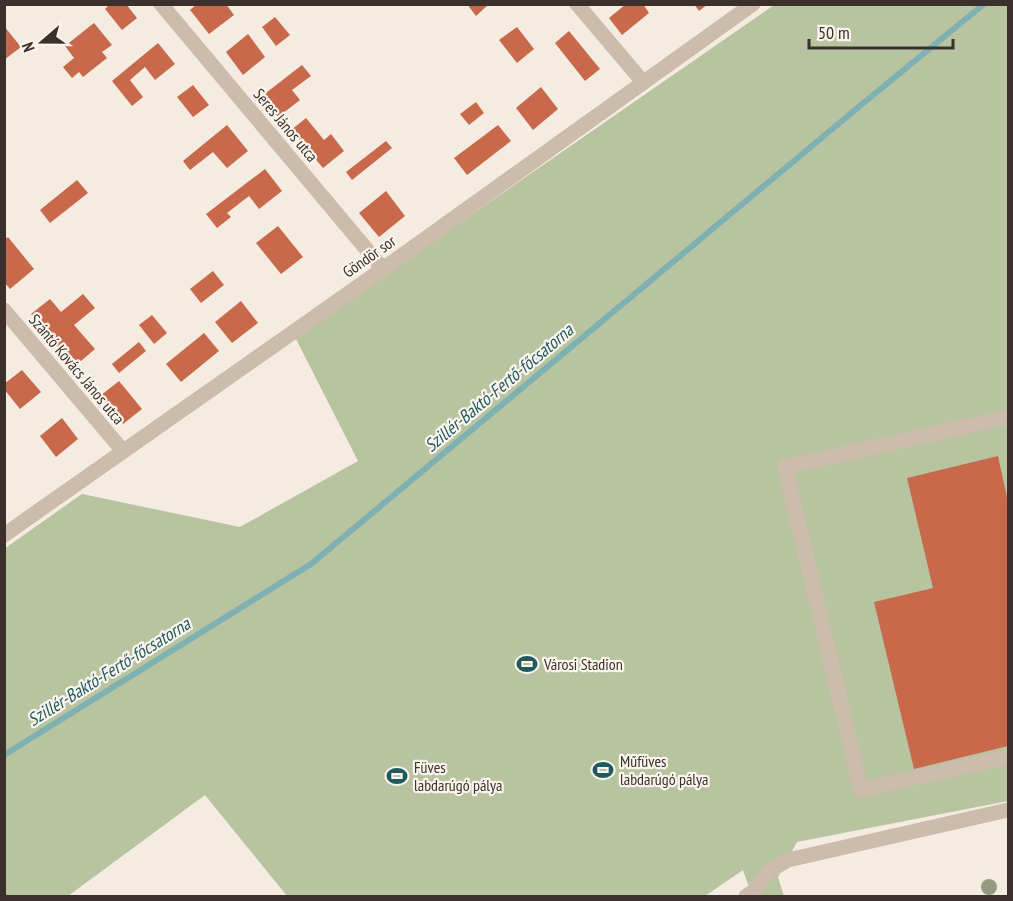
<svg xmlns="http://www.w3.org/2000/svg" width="1013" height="901" font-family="'PT Sans Narrow',sans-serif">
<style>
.green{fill:#b8c4a0}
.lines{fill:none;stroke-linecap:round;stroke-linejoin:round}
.stream{stroke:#7fb0b2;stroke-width:6}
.building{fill:#c8694b}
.minor{stroke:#cdbbac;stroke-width:15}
.tree{fill:#969b7f}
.labels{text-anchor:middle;stroke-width:4.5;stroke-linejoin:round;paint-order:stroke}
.street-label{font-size:16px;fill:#3b302b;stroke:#fbf5ee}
.poi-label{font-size:16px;fill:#3b302b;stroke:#fbf5ee;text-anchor:start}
.water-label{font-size:18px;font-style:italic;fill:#1f5a5e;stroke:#fbf5ee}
</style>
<rect width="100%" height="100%" fill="#f4ebe1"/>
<polygon class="green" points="774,5 1008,5 1008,801 797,842 778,877 784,896 752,896 743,870 705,896 287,896 205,795 68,896 5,896 4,549 82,494 240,527 358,461 295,337"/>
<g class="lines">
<polyline class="stream" points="4,755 311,564 861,105 984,4"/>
</g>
<g class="building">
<polygon points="110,4 126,4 137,18 122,30 105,9"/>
<polygon points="197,4 226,4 234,15 209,34 190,10"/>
<polygon points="467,4 489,4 476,16"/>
<polygon points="626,4 643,4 649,13 622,35 609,18"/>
<polygon points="694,4 708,4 699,11"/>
<polygon points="275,17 290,35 276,46 262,27"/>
<polygon points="94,23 112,45 102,52 107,58 83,77 79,72 72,78 63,67 74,58 65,46"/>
<polygon points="4,26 21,47 4,60"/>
<polygon points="517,27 534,49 517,63 499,40"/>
<polygon points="569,31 600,69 585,81 555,43"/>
<polygon points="248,34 265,57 243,75 226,52"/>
<polygon points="158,43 175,64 155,80 145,67 130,80 143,97 132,106 112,81"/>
<polygon points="302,65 311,76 292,90 300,100 278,117 262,96"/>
<polygon points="193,85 209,105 193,117 177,97"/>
<polygon points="541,87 558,109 533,130 516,108"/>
<polygon points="476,102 484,113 469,125 460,114"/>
<polygon points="306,118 324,140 331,134 344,151 323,168 291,130"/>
<polygon points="227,125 248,151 227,168 213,152 190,170 183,161"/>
<polygon points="498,125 511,141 467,175 454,158"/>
<polygon points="386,141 392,148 352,180 346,172"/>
<polygon points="265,169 282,191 259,209 249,196 227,213 231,217 217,228 206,214"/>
<polygon points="77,180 88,193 50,223 40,210"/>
<polygon points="386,191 405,216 379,237 359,213"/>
<polygon points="278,226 303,257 281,274 256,243"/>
<polygon points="8,237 34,269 10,289 4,282 4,240"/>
<polygon points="213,271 224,285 201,303 190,289"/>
<polygon points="83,294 95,308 74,325 95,349 74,367 31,314 50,299 61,312"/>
<polygon points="241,301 258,323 232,343 215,322"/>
<polygon points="152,315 167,333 154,344 139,325"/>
<polygon points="204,333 219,351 181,382 166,364"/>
<polygon points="139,342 146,351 119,373 112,364"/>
<polygon points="22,370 41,392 20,409 4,389 4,384"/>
<polygon points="119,381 142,409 123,424 100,396"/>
<polygon points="62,418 78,439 56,457 40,436"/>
<polygon points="998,456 1008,502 1008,746 914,769 874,602 933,588 907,478"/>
</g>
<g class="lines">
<g class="minor">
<polyline points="161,4 383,269"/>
<polyline points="577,4 643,82"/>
<polyline points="4,310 123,451"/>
<polyline points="1008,417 785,467 861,790 1008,757"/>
<polyline points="4,535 383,269 753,4"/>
<polyline points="746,896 754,891 769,871 788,860 1008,810"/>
</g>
</g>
<circle class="tree" cx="989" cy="887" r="8"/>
<defs>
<g id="stadium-bare" transform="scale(1.62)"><path d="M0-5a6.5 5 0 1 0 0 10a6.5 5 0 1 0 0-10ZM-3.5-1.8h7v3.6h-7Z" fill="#1f5a5e" stroke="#fbf5ee" stroke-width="2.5" paint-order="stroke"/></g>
</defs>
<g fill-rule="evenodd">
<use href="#stadium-bare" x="527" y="664"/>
<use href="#stadium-bare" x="603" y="770"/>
<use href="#stadium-bare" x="397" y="776"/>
</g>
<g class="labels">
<g class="street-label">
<text transform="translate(286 125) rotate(50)" y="6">Seres János utca</text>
<text transform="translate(369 256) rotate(-35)" y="6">Göndör sor</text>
<text transform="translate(77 369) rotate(50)" y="6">Szántó Kovács János utca</text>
</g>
<g class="poi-label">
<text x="544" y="670">Városi Stadion</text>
<text x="620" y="767">Műfüves<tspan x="620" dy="18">labdarúgó pálya</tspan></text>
<text x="414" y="773">Füves<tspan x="414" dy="18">labdarúgó pálya</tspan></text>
</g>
<g class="water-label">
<text transform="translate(499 388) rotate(-40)" y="6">Szillér-Baktó-Fertő-főcsatorna</text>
<text transform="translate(109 672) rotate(-32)" y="6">Szillér-Baktó-Fertő-főcsatorna</text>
</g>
</g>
<rect width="1013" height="901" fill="none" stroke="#3b302b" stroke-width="12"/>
<g transform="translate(42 42) rotate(250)" stroke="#fbf5ee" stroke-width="4.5" paint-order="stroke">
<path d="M0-4.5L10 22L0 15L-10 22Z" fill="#3b302b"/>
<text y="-9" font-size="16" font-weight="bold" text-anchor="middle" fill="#3b302b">N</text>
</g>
<path d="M809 39v9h144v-9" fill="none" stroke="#3b302b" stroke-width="3"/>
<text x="818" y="39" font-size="18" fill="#3b302b" stroke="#fbf5ee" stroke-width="4.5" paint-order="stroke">50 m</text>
</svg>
